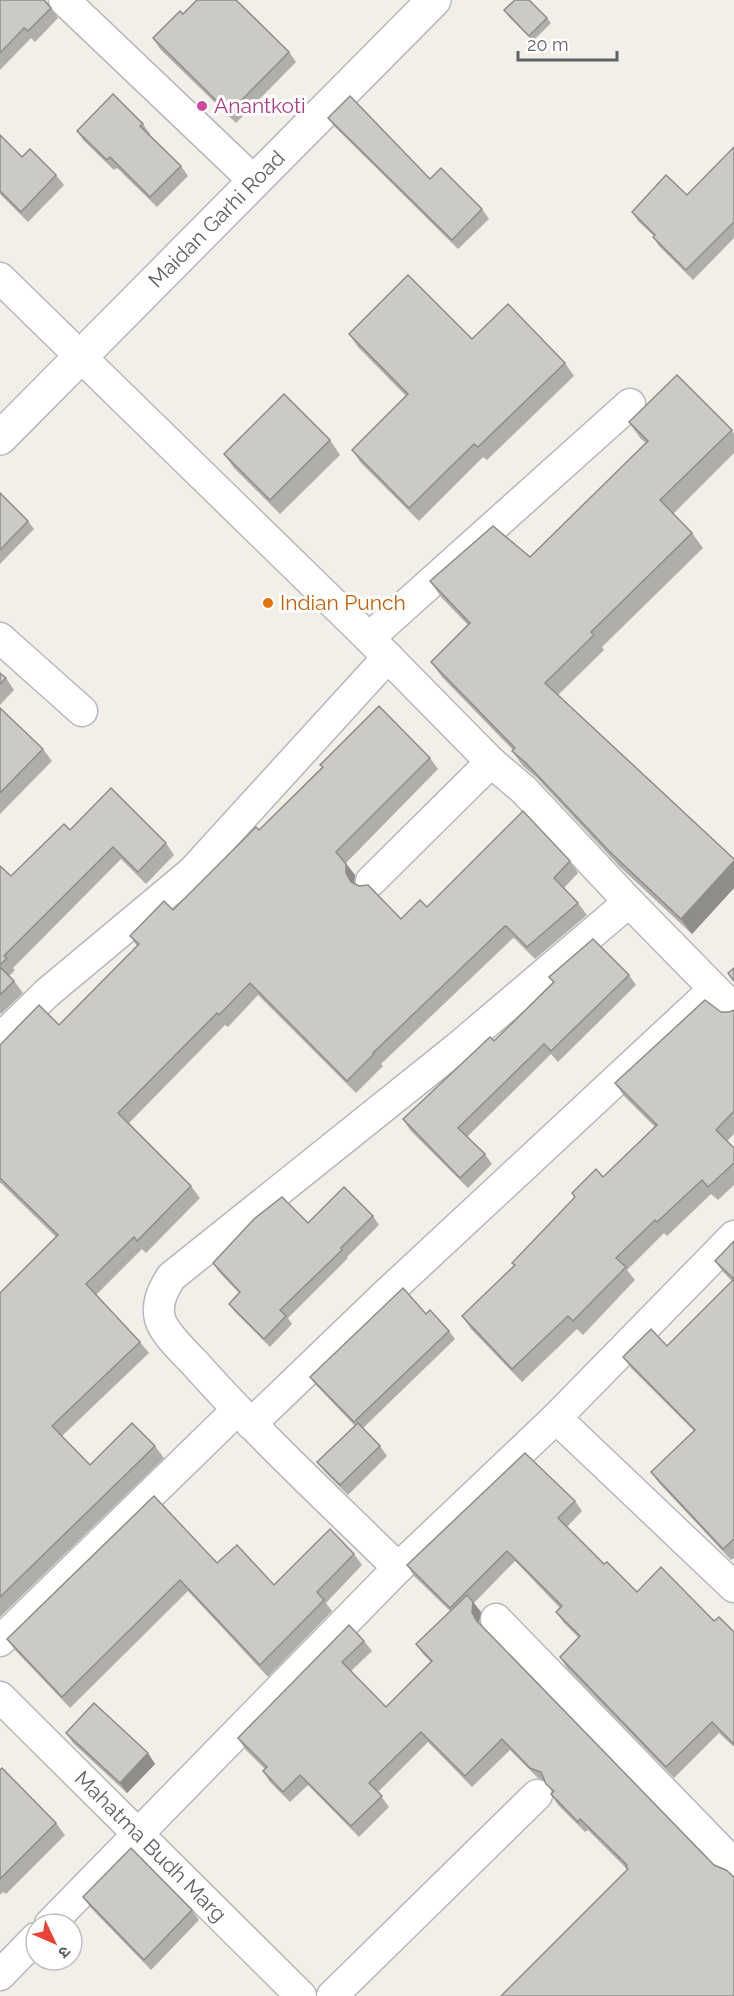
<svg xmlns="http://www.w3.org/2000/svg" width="734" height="1996" font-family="Raleway,'Noto Sans Devanagari',sans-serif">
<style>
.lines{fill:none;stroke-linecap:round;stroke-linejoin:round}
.street-casing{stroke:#b5b8bc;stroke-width:33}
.secondary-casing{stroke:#b6babf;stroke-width:36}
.street{stroke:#fff;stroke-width:30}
.secondary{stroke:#fff;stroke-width:33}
.wall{fill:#afaea9}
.shaded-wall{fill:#8f8d8a}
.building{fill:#cccac5;stroke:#8f8d8a;stroke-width:1.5}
.hotel-dot{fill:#d1479c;stroke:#fff;stroke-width:2}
.food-dot{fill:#e8710a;stroke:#fff;stroke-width:2}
.labels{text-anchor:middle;stroke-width:6;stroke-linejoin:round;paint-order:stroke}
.hotel-label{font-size:21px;fill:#b23c85;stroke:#fff;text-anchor:start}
.street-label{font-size:21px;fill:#5f6368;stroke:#fff}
.food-label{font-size:21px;fill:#c56008;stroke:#fff;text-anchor:start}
</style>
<rect width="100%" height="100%" fill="#f1efe8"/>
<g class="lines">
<g class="street-casing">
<g id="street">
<polyline points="64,0 254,181"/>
<polyline points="0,278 369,638 491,762 524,790 629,902 734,1009"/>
<polyline points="0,638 82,711"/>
<polyline points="369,638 630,404"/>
<polyline points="371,881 491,762"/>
<polyline points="0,1039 47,993 192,872 388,657"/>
<polyline points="556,1418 734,1587"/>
<polyline points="251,1424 383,1297 714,989"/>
<path d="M398 1568C332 1503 263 1439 200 1369 189 1356 165 1336 160 1319 156 1303 163 1290 171 1277L457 1048 629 902"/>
<polyline points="496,1619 734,1864"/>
<polyline points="0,1641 237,1410"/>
<path id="s1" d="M0 1697 301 1996"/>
<polyline points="50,1924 398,1568 556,1418 734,1236"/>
<polyline points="0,1975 36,1938"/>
<polyline points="332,1996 537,1795"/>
</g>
</g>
<g class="secondary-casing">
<g id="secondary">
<path id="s2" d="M0 438 434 0"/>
</g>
</g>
<use href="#street" class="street"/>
<use href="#secondary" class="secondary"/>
</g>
<g class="wall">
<polygon points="0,0 47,2 58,18 35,42 31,38 0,70"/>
<polygon points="504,10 547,18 551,23 533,41 508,16"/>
<polygon points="183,14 289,52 296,62 236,123 160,49 153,38"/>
<polygon points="328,118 482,209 489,219 458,249 335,127"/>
<polygon points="143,124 150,134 149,135 181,166 188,176 157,207 117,168 114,170 84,141 77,131"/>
<polygon points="0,135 22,157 56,175 64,185 28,222 0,194"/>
<polygon points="734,147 734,238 693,280 659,246 653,237 654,236 638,221 632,212 687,195"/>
<polygon points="349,334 472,339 565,363 574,376 487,460 483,457 419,521 361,463 352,450 406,396 358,347"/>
<polygon points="629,422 732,430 734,434 734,453 673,514 692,533 703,548 602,647 604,650 558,695 734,859 734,888 692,934 620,867 537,778 523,766 512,751 513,750 442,677 431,662 468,625 441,597 430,581 530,557 646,443 640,438"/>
<polygon points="330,440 340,455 280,514 234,468 224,454"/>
<polygon points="0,493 28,521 34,529 0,564"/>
<polygon points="0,673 6,678 14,690 0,705"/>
<polygon points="0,708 43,749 52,761 0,814"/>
<polygon points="430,758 438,769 346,863 355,875 354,883 401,919 427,907 570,861 578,873 564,888 578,903 587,915 535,959 514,938 512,939 381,1064 383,1066 356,1093 258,995 228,1027 225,1025 129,1123 191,1186 200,1198 146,1253 142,1249 96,1295 140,1342 149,1353 62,1436 90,1465 155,1446 164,1458 0,1617 0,1293 56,1237 1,1183 0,1183 0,1045 59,1025 137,946 130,936 173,910 259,830 322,767 320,765"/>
<polygon points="70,830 166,843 174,855 146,884 121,859 13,968 15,970 9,976 14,981 23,993 1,1014 0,1013 0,866 11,876"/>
<polygon points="629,975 636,985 558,1062 551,1054 467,1137 485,1154 492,1164 468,1188 410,1130 403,1119 494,1041 553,982 549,977"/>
<polygon points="734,1010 734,1134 727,1141 734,1149 734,1185 718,1200 711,1194 667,1236 664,1233 627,1270 635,1280 583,1335 577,1329 522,1382 471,1329 462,1316 514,1266 512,1263 575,1197 572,1193 603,1177 655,1127 624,1096 615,1083 721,1012 729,1012"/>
<polygon points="373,1216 379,1225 347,1257 348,1258 288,1318 292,1324 270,1347 235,1312 229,1304 239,1293 219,1272 213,1263 308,1223"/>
<polygon points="734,1241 734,1558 731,1560 659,1483 651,1472 694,1431 631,1368 623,1357 667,1346 732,1281 723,1272 715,1261"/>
<polygon points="426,1314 449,1331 455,1339 363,1428 380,1446 387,1456 348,1495 325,1472 317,1462 355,1426 316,1385 310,1377"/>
<polygon points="575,1501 582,1511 567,1527 604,1564 637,1592 714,1621 734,1632 734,1747 719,1733 674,1778 567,1668 560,1657 579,1638 564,1623 556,1612 560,1608 515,1561 474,1603 481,1612 479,1623 714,1865 627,1869 588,1830 585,1832 558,1805 551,1794 552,1792 545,1781 538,1778 510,1750 472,1787 428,1742 378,1792 389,1807 359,1837 308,1785 290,1802 270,1782 263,1771 265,1769 245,1749 238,1738 364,1641 372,1651 351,1671 386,1707 431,1662 423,1654 416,1644 450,1611 414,1576 407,1565"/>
<polygon points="354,1554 362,1565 326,1603 332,1611 268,1677 188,1591 70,1708 15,1650 7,1639 217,1563 274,1585"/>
<polygon points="66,1733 155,1764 127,1793 73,1743"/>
<polygon points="0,1770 56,1823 65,1835 6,1894 3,1892 0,1895"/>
<polygon points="83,1897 192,1910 199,1920 151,1970 90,1907"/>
</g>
<g class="shaded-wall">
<polygon points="734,861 734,888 692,934 681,919"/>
<polygon points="346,864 355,875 354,885 351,882 346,873"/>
<polygon points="473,1602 481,1612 479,1623 484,1631 472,1612"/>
<polygon points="148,1753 155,1764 127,1793 120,1783"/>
</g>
<g class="building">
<polygon points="0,0 44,0 51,8 28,31 24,28 0,53"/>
<polygon points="197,0 236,0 289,52 229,113 153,38 180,11 183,14"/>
<polygon points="515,0 529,0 547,18 529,36 504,10"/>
<polygon points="113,94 143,124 140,126 181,166 150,197 110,157 107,160 77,131"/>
<polygon points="350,96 430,179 441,168 482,209 452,240 328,118"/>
<polygon points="0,135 22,157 30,149 56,175 21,212 0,191"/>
<polygon points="734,147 734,222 686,270 653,237 655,235 632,212 666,175 687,195"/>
<polygon points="408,275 472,339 508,304 565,363 478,447 474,444 409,508 352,450 408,394 349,334"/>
<polygon points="677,375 732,430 660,500 692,533 591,632 594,635 545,683 734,859 734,861 681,919 609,851 526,763 512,751 515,748 431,662 470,623 430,581 493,526 530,557 648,441 629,422"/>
<polygon points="284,394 330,440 270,500 224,454"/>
<polygon points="0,493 28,521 0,550"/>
<polygon points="0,673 6,678 0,684"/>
<polygon points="379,706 430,758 336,852 346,864 346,873 351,882 359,886 368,885 401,919 420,900 427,907 523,811 570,861 554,878 578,903 527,947 506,926 504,927 373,1053 374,1054 347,1081 250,983 219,1015 217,1013 118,1113 191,1186 137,1241 134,1237 86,1284 140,1342 52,1426 90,1465 132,1423 155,1446 0,1597 0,1293 58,1235 0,1178 0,1045 39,1005 59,1025 139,944 130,936 164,901 173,910 256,827 259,830 323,767 320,765"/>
<polygon points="0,708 43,749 0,793"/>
<polygon points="111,788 166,843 138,872 113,847 4,956 7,958 0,965 0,866 11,876 64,824 70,830"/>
<polygon points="593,939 629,975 551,1051 544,1044 458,1128 485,1154 460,1178 403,1119 490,1037 494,1041 554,982 549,977"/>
<polygon points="0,967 14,981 0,995"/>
<polygon points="734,968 734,981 728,973"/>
<polygon points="705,1000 721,1012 729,1012 734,1010 734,1111 716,1130 734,1148 734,1163 708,1187 702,1180 657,1222 655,1220 616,1258 626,1267 573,1321 568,1316 512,1369 462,1316 515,1265 512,1263 575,1197 572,1193 596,1169 603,1177 657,1125 615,1083"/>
<polygon points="344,1187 373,1216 341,1248 342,1250 280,1310 286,1316 264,1339 229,1304 240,1292 213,1263 254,1219 282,1197 308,1223"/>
<polygon points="734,1241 734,1539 723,1549 651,1472 695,1430 623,1357 651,1329 667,1346 734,1279 715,1261"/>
<polygon points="403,1288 426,1314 430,1310 449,1331 354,1422 310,1377"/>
<polygon points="358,1423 380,1446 340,1485 317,1462"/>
<polygon points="525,1453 575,1501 558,1518 604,1564 607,1562 637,1592 661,1567 714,1621 719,1617 734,1632 734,1744 712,1722 666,1767 560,1657 580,1636 556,1612 562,1606 507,1551 450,1608 407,1565"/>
<polygon points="154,1496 217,1563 237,1545 274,1585 330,1529 354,1554 317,1592 324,1600 260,1665 180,1580 62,1697 7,1639"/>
<polygon points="467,1595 473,1602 472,1612 476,1620 714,1865 726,1870 734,1877 734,1996 501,1996 628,1869 626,1867 627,1865 580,1819 578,1822 551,1794 554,1791 546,1784 541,1772 530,1768 502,1739 465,1776 421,1732 369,1783 382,1796 351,1826 300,1775 283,1792 263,1771 267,1767 238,1738 349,1625 364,1641 342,1662 386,1707 432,1661 416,1644"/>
<polygon points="94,1703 148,1753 120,1783 66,1733"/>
<polygon points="2,1768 56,1823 0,1879 0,1770"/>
<polygon points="131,1848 192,1910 144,1960 83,1897"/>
</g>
<circle class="hotel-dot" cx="202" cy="106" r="6"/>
<circle class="food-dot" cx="268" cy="603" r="6"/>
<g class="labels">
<g class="hotel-label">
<text x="214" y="113">Anantkoti</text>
</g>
<g class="street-label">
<text dy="7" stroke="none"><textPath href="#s2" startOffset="308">Maidan Garhi Road</textPath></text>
<text dy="7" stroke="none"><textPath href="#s1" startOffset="212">Mahatma Budh Marg</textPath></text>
</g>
<g class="food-label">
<text x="280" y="610">Indian Punch</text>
</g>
</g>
<g transform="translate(54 1942) rotate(134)"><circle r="28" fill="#ffffff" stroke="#bfc1c3" stroke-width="1.5"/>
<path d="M0-4.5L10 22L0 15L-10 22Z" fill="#ea4335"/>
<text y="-9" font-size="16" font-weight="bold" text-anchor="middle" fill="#5f6368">उ</text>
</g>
<path d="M518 51v9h99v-9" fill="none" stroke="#5f6368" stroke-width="3"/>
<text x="527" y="51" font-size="18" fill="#5f6368" stroke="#ffffff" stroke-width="4.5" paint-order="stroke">20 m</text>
</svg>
